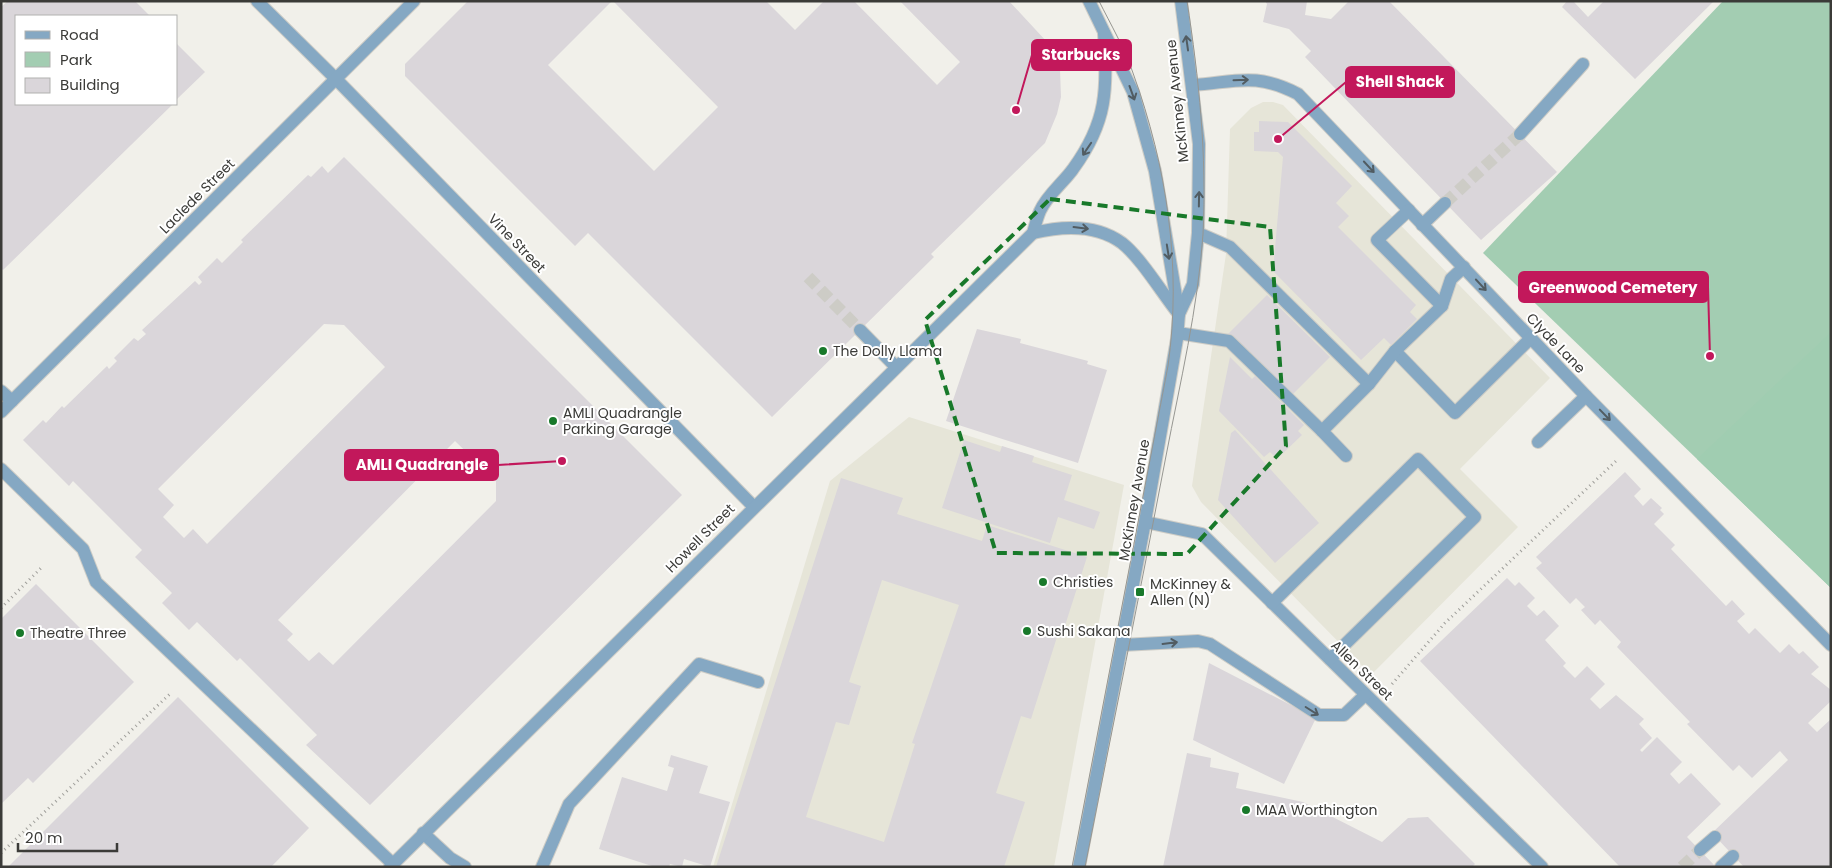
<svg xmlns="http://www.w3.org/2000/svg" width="1832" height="868" font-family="Poppins,sans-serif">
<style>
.built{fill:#e6e5d8}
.green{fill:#a3cdb2}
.forest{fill:#a0cdb1}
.building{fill:#dad6da;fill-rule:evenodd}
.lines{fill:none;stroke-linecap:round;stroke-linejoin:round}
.minor-tunnel{stroke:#cdccc6;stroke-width:12;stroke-dasharray:12 6;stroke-linecap:butt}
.minor-casing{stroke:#cdccc6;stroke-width:14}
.path{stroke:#9f9e9a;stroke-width:3;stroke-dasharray:1 4;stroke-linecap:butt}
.minor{stroke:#85a8c3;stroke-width:12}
.tram{stroke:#969691;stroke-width:1}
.oneway{stroke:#515c62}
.marked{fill:none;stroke:#18792a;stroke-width:4;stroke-dasharray:10 6;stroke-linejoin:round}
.poi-dot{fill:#18792a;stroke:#fff;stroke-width:2}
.labels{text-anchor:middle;stroke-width:4;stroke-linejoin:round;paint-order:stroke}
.street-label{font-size:14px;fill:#3b3b38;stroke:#fff}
.poi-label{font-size:14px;fill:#3b3b38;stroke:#fff;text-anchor:start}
.leader{fill:none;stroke:#c2185b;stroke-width:2}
.callout-dot{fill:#c2185b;stroke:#fff;stroke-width:2}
.callout{fill:#c2185b;stroke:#c2185b;stroke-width:2}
.callout-label{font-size:15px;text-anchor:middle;font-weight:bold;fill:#fff}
</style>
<rect width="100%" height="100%" fill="#f1f0ea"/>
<g class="built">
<polygon points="1263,102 1273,102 1283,105 1550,378 1460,469 1518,527 1371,675 1201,502 1192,486 1226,254 1230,129 1251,108"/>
<polygon points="909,417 1124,485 1054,867 713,867 830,481"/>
</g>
<polygon class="green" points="1723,1 1831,1 1831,588 1483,253"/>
<polygon class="forest" points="1831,332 1831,588 1697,459"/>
<g class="building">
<polygon points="8,1 135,1 150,16 16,16 16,104 173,104 3,270 1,268 1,7"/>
<polygon points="468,1 612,1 548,65 654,171 718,107 613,1 766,1 795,30 824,1 854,1 937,85 960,62 900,1 1009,1 1047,42 1060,70 1061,97 1057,114 1045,143 931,254 934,257 772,417 588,233 575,246 405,76 405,64"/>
<polygon points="1265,1 1307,1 1305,15 1331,19 1349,1 1389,1 1557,172 1481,240 1305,57 1311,51 1289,29 1263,22 1267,4"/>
<polygon points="1567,1 1573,1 1588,17 1604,1 1714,1 1635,79 1562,7"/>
<polygon points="176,43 205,72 176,100"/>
<polygon points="1259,121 1288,122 1352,186 1336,203 1349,216 1338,227 1416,305 1410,312 1417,319 1391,345 1384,338 1361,360 1273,271 1283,157 1278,152 1254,151 1254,132 1259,132"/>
<path d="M344 157 682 495 370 805 306 745 317 735 240 658 237 661 197 622 189 630 162 603 172 593 135 557 142 550 73 481 69 486 23 440 43 420 46 423 62 406 64 408 107 366 109 369 117 361 114 358 134 338 138 341 146 334 142 330 195 281 199 285 202 282 198 277 217 258 222 263 243 242 241 240 308 175 311 177 322 166 328 173ZM324 324 344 325 385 367 207 544 193 529 184 538 163 517 174 505 158 489ZM455 441 496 481V501L333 665 319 652 309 661 287 640 293 634 278 620Z"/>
<polygon points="1267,295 1330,357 1291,396 1228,334"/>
<polygon points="977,329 1021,339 1020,343 1088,361 1087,364 1107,370 1078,463 946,421"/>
<polygon points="1230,357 1252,379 1255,376 1304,425 1298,431 1302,435 1277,459 1270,452 1264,457 1219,411"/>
<polygon points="1235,430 1319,523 1275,563 1218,500 1231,433"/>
<polygon points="964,440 1000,452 1002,446 1034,456 1032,462 1072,475 1064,500 1100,512 1094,529 1058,517 1050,543 942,508"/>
<polygon points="1625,472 1641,489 1634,496 1643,506 1651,498 1662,508 1660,510 1664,514 1654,524 1675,545 1671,549 1726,606 1732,600 1745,614 1737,621 1749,634 1755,628 1780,653 1789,644 1799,654 1803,651 1819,667 1811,674 1831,690 1831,701 1808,723 1817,732 1831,719 1831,867 1744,867 1712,833 1788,760 1780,751 1752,778 1739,765 1733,771 1687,724 1690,722 1617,647 1621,642 1600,620 1595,625 1581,610 1585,607 1576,598 1570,604 1536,568 1542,563 1536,557"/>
<path d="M841 478 903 498 897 514 982 541 987 525 1087 557 1061 638 1057 637 1031 719 1021 716 996 793 1025 802 1004 867H716ZM882 580 959 605 912 743 915 744 884 842 806 817 836 722 849 725 861 686 849 682Z"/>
<polygon points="1507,578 1515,586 1519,582 1535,598 1527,606 1537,616 1544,610 1559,626 1545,640 1566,663 1563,666 1575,678 1587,666 1605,684 1590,699 1600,709 1616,695 1644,719 1639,724 1652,738 1640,750 1642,752 1657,737 1682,762 1670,774 1679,784 1691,773 1721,804 1687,837 1716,867 1620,867 1420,661"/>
<polygon points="36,584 134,682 33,783 28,778 1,804 1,619"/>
<polygon points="1209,663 1316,718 1284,784 1193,740"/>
<polygon points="178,697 309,828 271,867 8,867"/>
<polygon points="1187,753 1211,758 1210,767 1239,773 1236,788 1303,802 1382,842 1408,818 1428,817 1475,864 1472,867 1163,867"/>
<polygon points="671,755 708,766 699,793 730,802 710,867 684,859 682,867 670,864 669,867 655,867 599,849 622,777 667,791 674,768 668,766"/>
</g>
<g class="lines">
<g class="minor-tunnel">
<polyline points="1445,203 1520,134"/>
<polyline points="808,277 860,330"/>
<polyline points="1682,867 1700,850"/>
</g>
<g class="minor-casing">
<g id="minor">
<polyline points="257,1 335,78 754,507"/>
<path d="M1192 85C1237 82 1255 72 1298 94L1586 396 1831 645"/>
<polyline points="1520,134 1583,64"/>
<polyline points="1409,210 1377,240 1442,306"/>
<polyline points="1422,225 1445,203"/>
<path d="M1033 233C1062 226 1096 224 1122 243 1141 258 1162 293 1178 313"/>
<polyline points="1198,233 1230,247 1369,384"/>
<polyline points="1179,314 1193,284 1198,233 1199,144 1181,1"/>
<polyline points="860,330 896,367"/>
<polyline points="1178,333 1229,341 1322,431"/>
<polyline points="1395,351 1455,413 1531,338"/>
<polyline points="1,391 12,401"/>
<polyline points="1,412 414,1"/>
<polyline points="1538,442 1586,396"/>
<polyline points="1346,456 1322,431 1369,384 1395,351 1442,306 1451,279 1464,267"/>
<polyline points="1,469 83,549 96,582 393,864"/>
<polyline points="1145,522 1202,534 1542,867"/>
<polyline points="1272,603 1418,459 1475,517 1330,659"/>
<polyline points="1122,645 1198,641 1210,644 1319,715 1344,715 1365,695"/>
<polyline points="423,833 450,858 465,867"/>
<polyline points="1700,850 1715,837"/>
<path d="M390 867 1033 233C1035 226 1037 218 1040 211 1047 195 1064 182 1073 169 1108 121 1107 90 1104 33"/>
<polyline points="542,867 569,804 699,664 758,682"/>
<polyline points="1079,867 1145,522 1177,339 1179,314 1155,171 1133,92 1089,1"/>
<polyline points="1721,867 1733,856"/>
</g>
</g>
<g class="path">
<polyline points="1,608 43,566"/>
<polyline points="1392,684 1445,623 1616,461"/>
<polyline points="1,853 172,692"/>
</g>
<use href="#minor" class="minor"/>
<g class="tram">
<path d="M1072 867 1168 366C1182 267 1167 167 1133 73 1125 49 1111 25 1099 1"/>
<path d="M1085 867C1112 730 1140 593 1166 456 1180 383 1198 308 1203 234 1207 155 1199 79 1187 1"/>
</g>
</g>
<defs><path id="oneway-shaft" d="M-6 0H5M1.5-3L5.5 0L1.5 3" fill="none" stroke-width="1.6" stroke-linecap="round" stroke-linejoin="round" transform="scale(1.25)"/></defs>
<g class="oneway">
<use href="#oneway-shaft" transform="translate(1187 43) rotate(-98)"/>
<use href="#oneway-shaft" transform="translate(1241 80) rotate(-2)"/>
<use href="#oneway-shaft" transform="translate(1132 93) rotate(70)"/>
<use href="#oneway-shaft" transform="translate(1087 149) rotate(124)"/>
<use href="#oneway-shaft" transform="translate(1369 167) rotate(47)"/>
<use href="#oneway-shaft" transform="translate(1199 199) rotate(-89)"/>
<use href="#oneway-shaft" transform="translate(1081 228) rotate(7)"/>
<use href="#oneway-shaft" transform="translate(1168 252) rotate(81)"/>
<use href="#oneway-shaft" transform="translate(1481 285) rotate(47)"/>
<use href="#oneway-shaft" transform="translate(1605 415) rotate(46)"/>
<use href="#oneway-shaft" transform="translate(1170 643) rotate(-7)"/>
<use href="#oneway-shaft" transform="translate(1312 711) rotate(32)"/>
</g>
<path class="marked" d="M1050 199 1270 227 1286 446 1187 554 996 553 925 320Z"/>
<g class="poi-dot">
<circle cx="823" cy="351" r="5"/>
<circle cx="553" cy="421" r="5"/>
<circle cx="1043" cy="582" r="5"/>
<rect x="1135" y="587" width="10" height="10" rx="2.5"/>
<circle cx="1027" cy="631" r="5"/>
<circle cx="20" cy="633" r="5"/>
<circle cx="1246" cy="810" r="5"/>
</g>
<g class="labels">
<g class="street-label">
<text transform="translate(1177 101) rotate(-96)" y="5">McKinney Avenue</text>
<text transform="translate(197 196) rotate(-45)" y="5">Laclede Street</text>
<text transform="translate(517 243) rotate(46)" y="5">Vine Street</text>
<text transform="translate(1556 343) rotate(46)" y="5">Clyde Lane</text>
<text transform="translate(1134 500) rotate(-80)" y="5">McKinney Avenue</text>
<text transform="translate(700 538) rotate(-45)" y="5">Howell Street</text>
<text transform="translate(1362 670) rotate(44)" y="5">Allen Street</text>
</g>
<g class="poi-label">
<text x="833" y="356">The Dolly Llama</text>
<text x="563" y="418">AMLI Quadrangle<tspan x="563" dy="16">Parking Garage</tspan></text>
<text x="1053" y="587">Christies</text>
<text x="1150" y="589">McKinney &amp;<tspan x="1150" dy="16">Allen (N)</tspan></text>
<text x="1037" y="636">Sushi Sakana</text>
<text x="30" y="638">Theatre Three</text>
<text x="1256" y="815">MAA Worthington</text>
</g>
</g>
<path class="leader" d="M1016 110L1032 55M1278 139L1346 82M1710 356L1708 287M562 461L498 465"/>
<g class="callout-dot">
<circle cx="1016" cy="110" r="5"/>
<circle cx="1278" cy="139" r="5"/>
<circle cx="1710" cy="356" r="5"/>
<circle cx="562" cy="461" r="5"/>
</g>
<g class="callout">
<rect x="1032" y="40" width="99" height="30" rx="5"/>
<rect x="1346" y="67" width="108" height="30" rx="5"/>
<rect x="1519" y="272" width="189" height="30" rx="5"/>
<rect x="345" y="450" width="153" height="30" rx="5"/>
</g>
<g class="callout-label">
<text x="1081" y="60">Starbucks</text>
<text x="1400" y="87">Shell Shack</text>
<text x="1613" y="293">Greenwood Cemetery</text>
<text x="422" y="470">AMLI Quadrangle</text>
</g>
<rect width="1832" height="868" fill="none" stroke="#3b3b38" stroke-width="5"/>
<rect x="15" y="15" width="162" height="90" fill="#ffffff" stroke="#b1b1af"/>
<rect x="25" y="31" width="25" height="8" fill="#85a8c3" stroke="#b1b1af"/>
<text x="60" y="40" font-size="15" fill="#3b3b38">Road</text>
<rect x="25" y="52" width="25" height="15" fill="#a3cdb2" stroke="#b1b1af"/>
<text x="60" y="65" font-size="15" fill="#3b3b38">Park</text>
<rect x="25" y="78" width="25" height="15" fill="#dad6da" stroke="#b1b1af"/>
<text x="60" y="90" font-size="15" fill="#3b3b38">Building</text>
<path d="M18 843v8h99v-8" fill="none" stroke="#3b3b38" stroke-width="2.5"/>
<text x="25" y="843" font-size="15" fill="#3b3b38" stroke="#ffffff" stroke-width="4" paint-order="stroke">20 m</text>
</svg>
